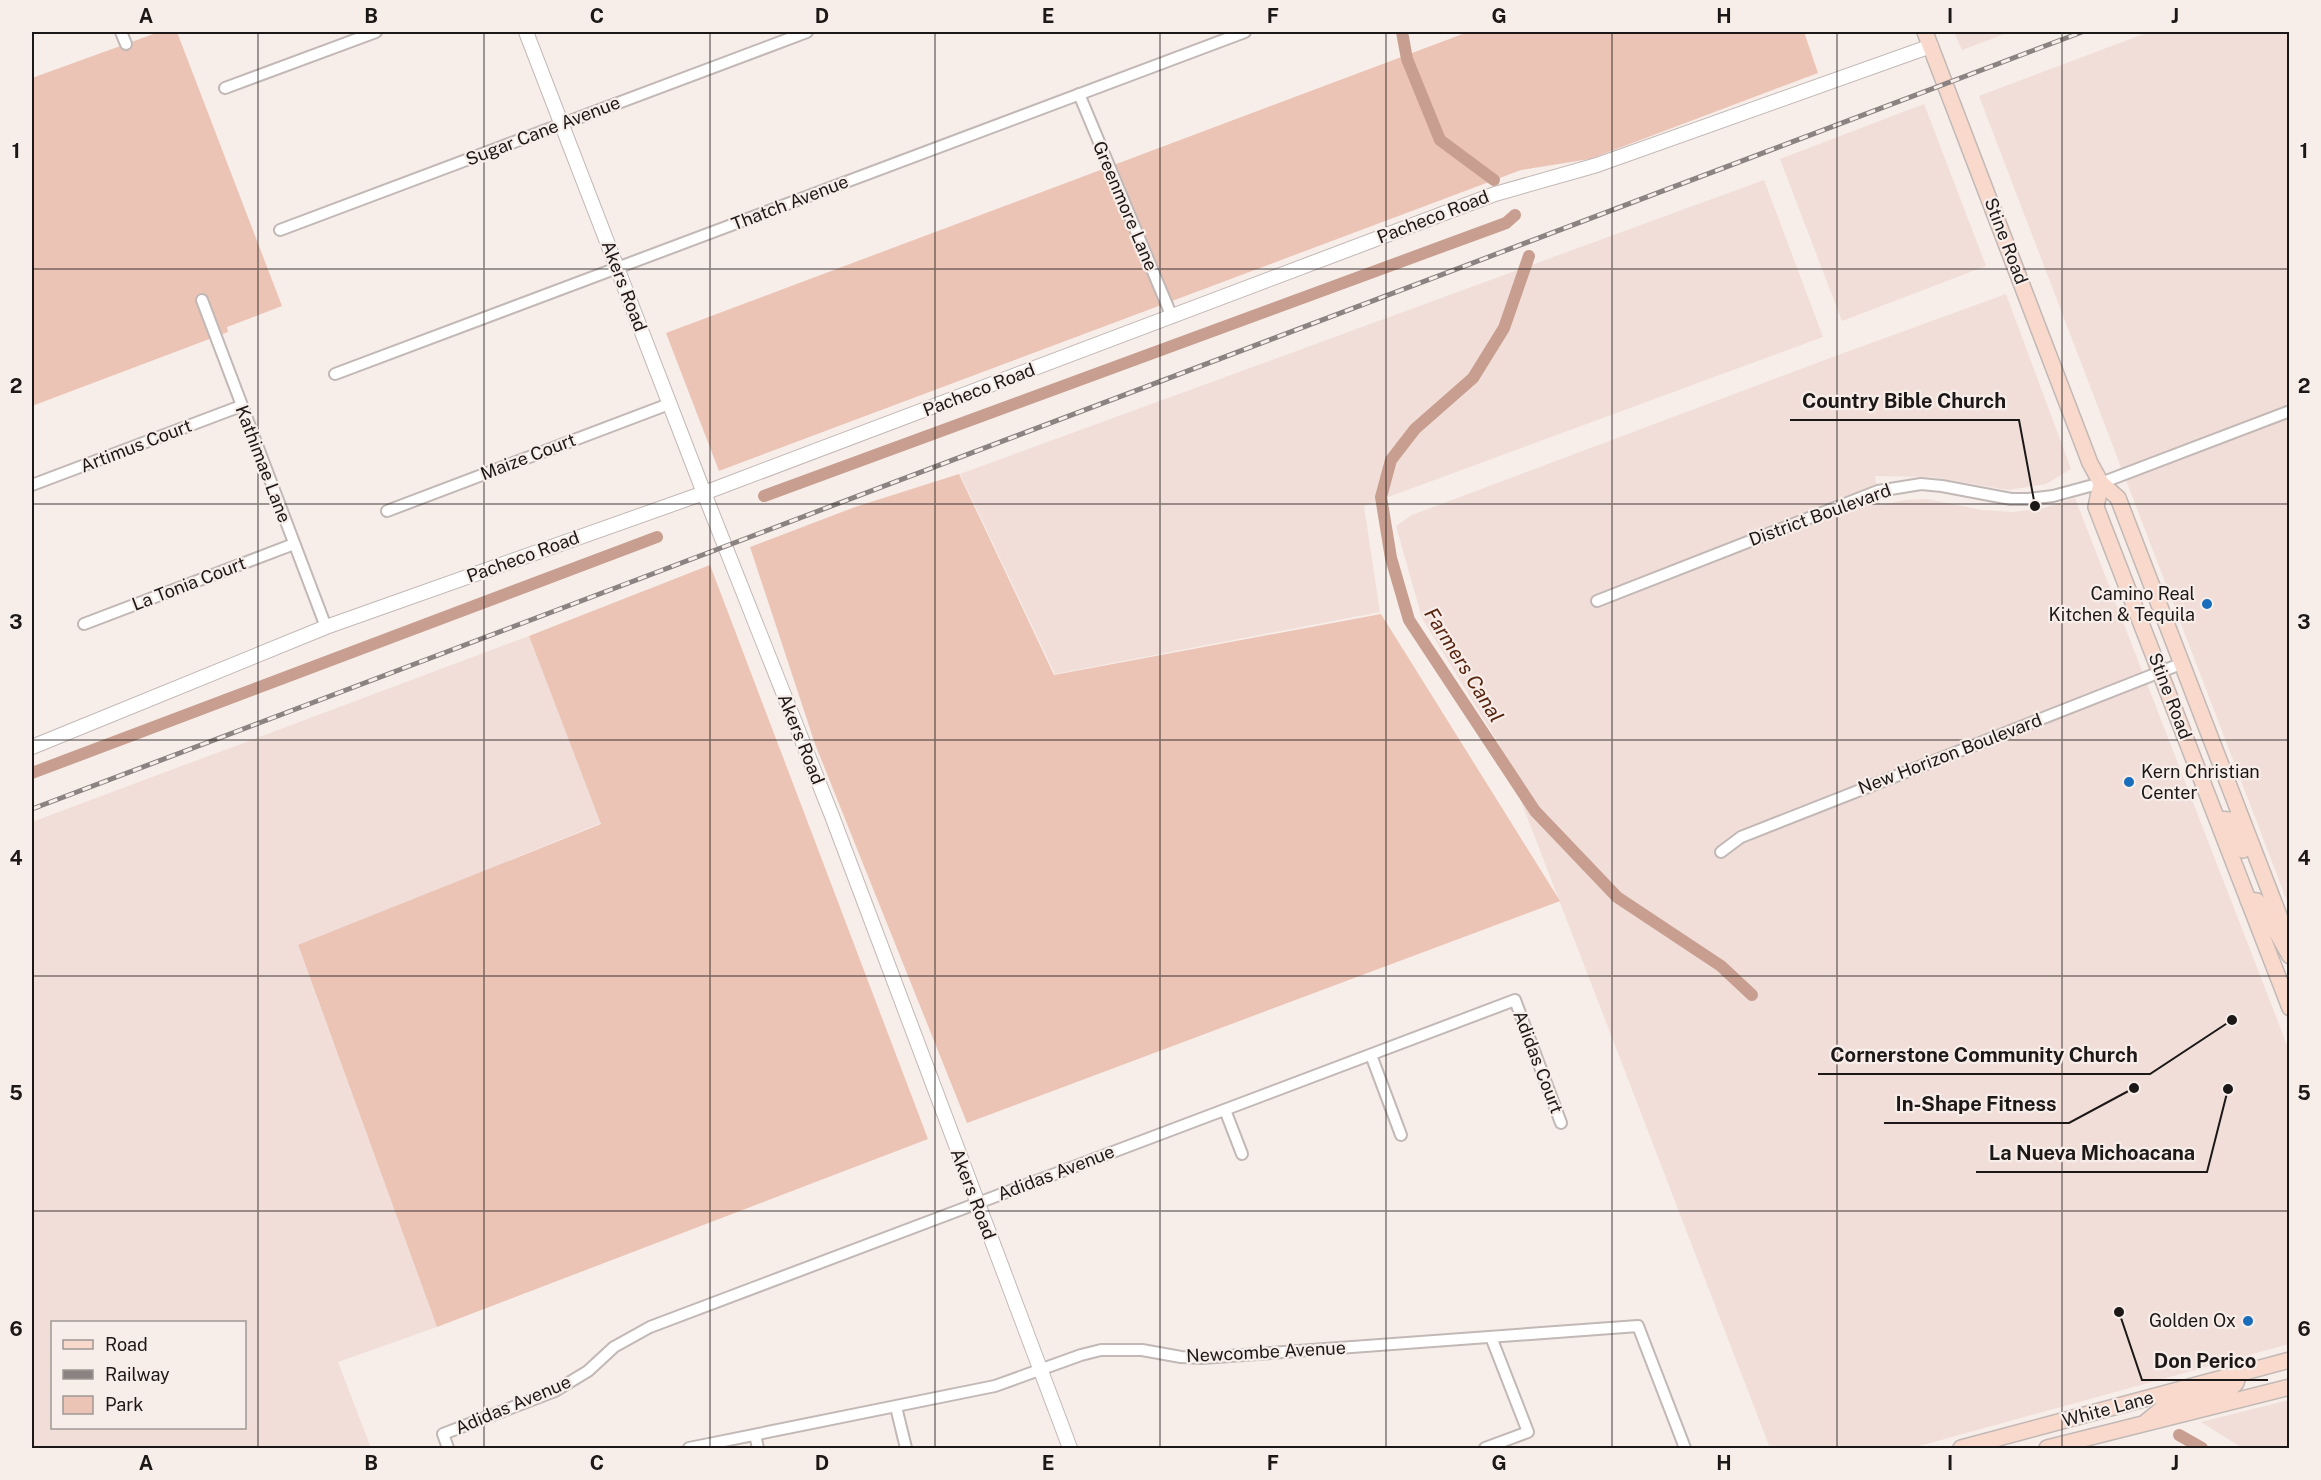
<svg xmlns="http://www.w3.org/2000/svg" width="2321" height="1480" font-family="'Public Sans',sans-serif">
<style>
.built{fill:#f1ded8;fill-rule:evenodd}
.green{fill:#ebc4b5}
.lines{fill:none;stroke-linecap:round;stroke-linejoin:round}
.canal{stroke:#c79e8f;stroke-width:12}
.minor-casing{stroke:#c2b8b5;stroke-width:14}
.tertiary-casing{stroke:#c2b8b5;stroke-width:16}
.secondary-casing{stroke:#c2b8b5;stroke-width:18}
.minor{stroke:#fff;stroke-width:10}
.tertiary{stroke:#fff;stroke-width:14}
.secondary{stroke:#f8d9cc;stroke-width:15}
.rail-casing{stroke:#8a8381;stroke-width:5}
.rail{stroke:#f7ede9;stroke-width:3;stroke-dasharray:9;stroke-linecap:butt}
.grid{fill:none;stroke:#1c1817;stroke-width:1.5;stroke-opacity:0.55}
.poi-dot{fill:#1a6dbb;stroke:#f7ede9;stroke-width:2}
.labels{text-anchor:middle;stroke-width:4.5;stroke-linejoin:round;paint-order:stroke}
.street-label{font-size:18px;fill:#1c1817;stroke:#f7ede9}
.poi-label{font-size:18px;fill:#1c1817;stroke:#f7ede9;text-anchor:end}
.water-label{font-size:20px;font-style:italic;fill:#57230d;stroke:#f7ede9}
.leader{fill:none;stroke:#1c1817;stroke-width:2}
.callout-dot{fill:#1c1817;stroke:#f7ede9;stroke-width:2}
.callout-label{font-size:20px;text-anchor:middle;font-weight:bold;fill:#1c1817;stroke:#f7ede9;stroke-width:4.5;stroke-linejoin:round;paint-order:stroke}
.neatline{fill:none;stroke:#1c1817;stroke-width:2}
.grid-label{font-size:20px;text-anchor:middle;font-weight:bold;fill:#1c1817}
</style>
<rect width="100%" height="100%" fill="#f7ede9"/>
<g class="built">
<polygon points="1954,32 2010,32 1962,50"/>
<polygon points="2149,32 2289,32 2289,906 1979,96"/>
<polygon points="1924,104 1986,266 1842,321 1780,159"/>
<polygon points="1764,180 1823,337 1364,506 1380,612 1055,674 960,474"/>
<polygon points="2006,294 2071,469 2046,484 2008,490 1932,477 1875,476 1880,505 1905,500 1927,499 1982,510 2013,512 2044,508 2075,498 2289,1050 2289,1344 1912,1448 1770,1448 1499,744 1422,618 1396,526 1412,515 1830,358"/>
<path d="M529 636 601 823 298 946 437 1327 338 1362 371 1448H32V822ZM52 1322H244V1428H52Z"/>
<polygon points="2289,1400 2289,1448 2242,1448 2201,1422"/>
</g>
<g class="green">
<polygon points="159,32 177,32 282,306 227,327 228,332 32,406 32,78"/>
<polygon points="1468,32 1804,32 1818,73 1590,159 1521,170 719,471 666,333"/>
<polygon points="959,474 1054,675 1381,614 1560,901 967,1123 815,744 750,547 855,507"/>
<polygon points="710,565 928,1139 437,1327 298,945 601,824 529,636"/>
</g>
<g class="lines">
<g class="canal">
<polyline points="1402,32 1407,59 1440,140 1494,180"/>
<polyline points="1529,256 1504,328 1473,378 1415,429 1391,460 1381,497 1391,558 1409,620 1535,811 1617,897 1721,966 1752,995"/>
<polyline points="764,496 1506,223 1515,215"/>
<polyline points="32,773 657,537"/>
<polyline points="2179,1435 2202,1448"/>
</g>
<g class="minor-casing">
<g id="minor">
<polyline points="121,32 126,44"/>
<polyline points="225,88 376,32"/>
<polyline points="1079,94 1172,317"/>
<polyline points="280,230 807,32"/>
<polyline points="202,300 326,627"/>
<polyline points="335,374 1245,32"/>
<polyline points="32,485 241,406"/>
<polyline points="387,511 669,404"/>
<polyline points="1597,601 1878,491 1921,484 1942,486 2011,499 2028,499 2053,496 2101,483 2290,411"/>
<polyline points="84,624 294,544"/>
<polyline points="1721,852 1741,837 2183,663"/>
<polyline points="1371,1055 1401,1135"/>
<polyline points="1225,1110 1242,1154"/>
<polyline points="896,1407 906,1448"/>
<polyline points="755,1435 758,1448"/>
<polyline points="448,1448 443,1434 555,1391 588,1371 614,1347 650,1327 1515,1000 1561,1123"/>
<polyline points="689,1448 995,1386 1081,1355 1101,1350 1142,1350 1181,1357 1202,1358 1638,1326 1685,1448"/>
<polyline points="1485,1448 1528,1432 1491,1337"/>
</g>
</g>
<g class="tertiary-casing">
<g id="tertiary">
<polyline points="526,32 704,493 832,816 1070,1448"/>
<polyline points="32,747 326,627 704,493 1495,194 1597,165 1931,46"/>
</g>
</g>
<g class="secondary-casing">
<g id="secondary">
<polyline points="1925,32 2090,463 2101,483 2118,498 2290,944"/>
<polyline points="2101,483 2096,507 2290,1008"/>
<polyline points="2217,819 2230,820 2243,850"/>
<polyline points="2248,900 2257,901 2262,906 2290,956"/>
<polyline points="2146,1422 2164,1407 2229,1390 2236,1383 2239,1374"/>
<polyline points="1961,1448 2290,1360"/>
<polyline points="2047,1448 2290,1387"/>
</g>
</g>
<use href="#minor" class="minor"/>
<use href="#tertiary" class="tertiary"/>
<use href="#secondary" class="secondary"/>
<g class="rail-casing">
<polyline id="rail" points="32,809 2082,32"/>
</g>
<use href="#rail" class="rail"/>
</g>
<path class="grid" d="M258 32V1448M484 32V1448M710 32V1448M935 32V1448M1160 32V1448M1386 32V1448M1612 32V1448M1837 32V1448M2062 32V1448M32 269H2290M32 504H2290M32 740H2290M32 976H2290M32 1211H2290"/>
<g class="poi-dot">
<circle cx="2207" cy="604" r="6"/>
<circle cx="2129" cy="782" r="6"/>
<circle cx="2248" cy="1321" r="6"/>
</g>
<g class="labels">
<g class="street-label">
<text transform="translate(543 131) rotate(-21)" y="6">Sugar Cane Avenue</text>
<text transform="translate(790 203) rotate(-21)" y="6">Thatch Avenue</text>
<text transform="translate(1125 206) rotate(67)" y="6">Greenmore Lane</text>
<text transform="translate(1433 217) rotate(-21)" y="6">Pacheco Road</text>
<text transform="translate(2006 241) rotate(69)" y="6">Stine Road</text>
<text transform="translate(624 286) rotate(69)" y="6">Akers Road</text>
<text transform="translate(979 390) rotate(-21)" y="6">Pacheco Road</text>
<text transform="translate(136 446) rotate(-21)" y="6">Artimus Court</text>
<text transform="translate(528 457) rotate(-21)" y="6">Maize Court</text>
<text transform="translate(263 464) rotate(69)" y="6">Kathimae Lane</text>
<text transform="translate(1820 515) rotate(-20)" y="6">District Boulevard</text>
<text transform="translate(523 557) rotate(-20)" y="6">Pacheco Road</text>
<text transform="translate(189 584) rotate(-21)" y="6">La Tonia Court</text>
<text transform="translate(2170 696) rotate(69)" y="6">Stine Road</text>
<text transform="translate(801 739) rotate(68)" y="6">Akers Road</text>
<text transform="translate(1950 754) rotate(-21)" y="6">New Horizon Boulevard</text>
<text transform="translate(1538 1062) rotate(69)" y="6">Adidas Court</text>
<text transform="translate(1056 1173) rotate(-21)" y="6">Adidas Avenue</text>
<text transform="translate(973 1194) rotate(69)" y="6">Akers Road</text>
<text transform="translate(1266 1352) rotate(-3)" y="6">Newcombe Avenue</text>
<text transform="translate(513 1405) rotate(-23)" y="6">Adidas Avenue</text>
<text transform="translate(2108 1409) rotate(-15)" y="6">White Lane</text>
</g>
<g class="poi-label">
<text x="2195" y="600">Camino Real<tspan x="2195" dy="21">Kitchen &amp; Tequila</tspan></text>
<text x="2141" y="778" text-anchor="start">Kern Christian<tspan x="2141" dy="21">Center</tspan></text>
<text x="2236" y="1327">Golden Ox</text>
</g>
<g class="water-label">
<text transform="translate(1464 665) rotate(58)" y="7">Farmers Canal</text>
</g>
</g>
<path class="leader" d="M2035 506L2019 420H1790M2232 1020L2150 1074H1818M2134 1088L2069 1123H1884M2228 1089L2207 1172H1976M2119 1312L2142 1380H2268"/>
<g class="callout-dot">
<circle cx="2035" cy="506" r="6"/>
<circle cx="2232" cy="1020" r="6"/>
<circle cx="2134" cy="1088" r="6"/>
<circle cx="2228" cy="1089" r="6"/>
<circle cx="2119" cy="1312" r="6"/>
</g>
<g class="callout-label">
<text x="1904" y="408">Country Bible Church</text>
<text x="1984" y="1062">Cornerstone Community Church</text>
<text x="1976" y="1111">In-Shape Fitness</text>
<text x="2092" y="1160">La Nueva Michoacana</text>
<text x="2205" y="1368">Don Perico</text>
</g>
<rect width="2321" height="1480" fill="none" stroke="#f7ede9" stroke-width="66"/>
<rect x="51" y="1321" width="195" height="108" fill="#f7ede9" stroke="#9f9895" stroke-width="1.5"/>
<rect x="63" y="1340" width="30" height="9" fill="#f8d9cc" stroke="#9f9895" stroke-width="1.5"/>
<text x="105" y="1351" font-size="18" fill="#1c1817">Road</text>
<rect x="63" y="1370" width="30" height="9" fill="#8a8381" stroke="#9f9895" stroke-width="1.5"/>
<text x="105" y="1381" font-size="18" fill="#1c1817">Railway</text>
<rect x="63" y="1396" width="30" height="18" fill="#ebc4b5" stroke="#9f9895" stroke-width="1.5"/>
<text x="105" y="1411" font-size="18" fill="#1c1817">Park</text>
<rect x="33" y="33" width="2255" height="1414" class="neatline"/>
<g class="grid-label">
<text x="146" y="23">A</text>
<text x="371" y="23">B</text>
<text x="597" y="23">C</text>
<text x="822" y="23">D</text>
<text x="1048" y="23">E</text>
<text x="1273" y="23">F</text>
<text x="1499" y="23">G</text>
<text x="1724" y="23">H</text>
<text x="1950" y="23">I</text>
<text x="2175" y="23">J</text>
<text x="16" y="158">1</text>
<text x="2304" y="158">1</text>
<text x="16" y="393">2</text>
<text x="2304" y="393">2</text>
<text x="16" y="629">3</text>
<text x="2304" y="629">3</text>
<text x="16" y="865">4</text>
<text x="2304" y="865">4</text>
<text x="16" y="1100">5</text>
<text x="2304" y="1100">5</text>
<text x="16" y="1336">6</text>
<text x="2304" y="1336">6</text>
<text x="146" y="1470">A</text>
<text x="371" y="1470">B</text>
<text x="597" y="1470">C</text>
<text x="822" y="1470">D</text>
<text x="1048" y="1470">E</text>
<text x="1273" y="1470">F</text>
<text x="1499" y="1470">G</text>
<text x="1724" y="1470">H</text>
<text x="1950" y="1470">I</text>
<text x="2175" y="1470">J</text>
</g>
</svg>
